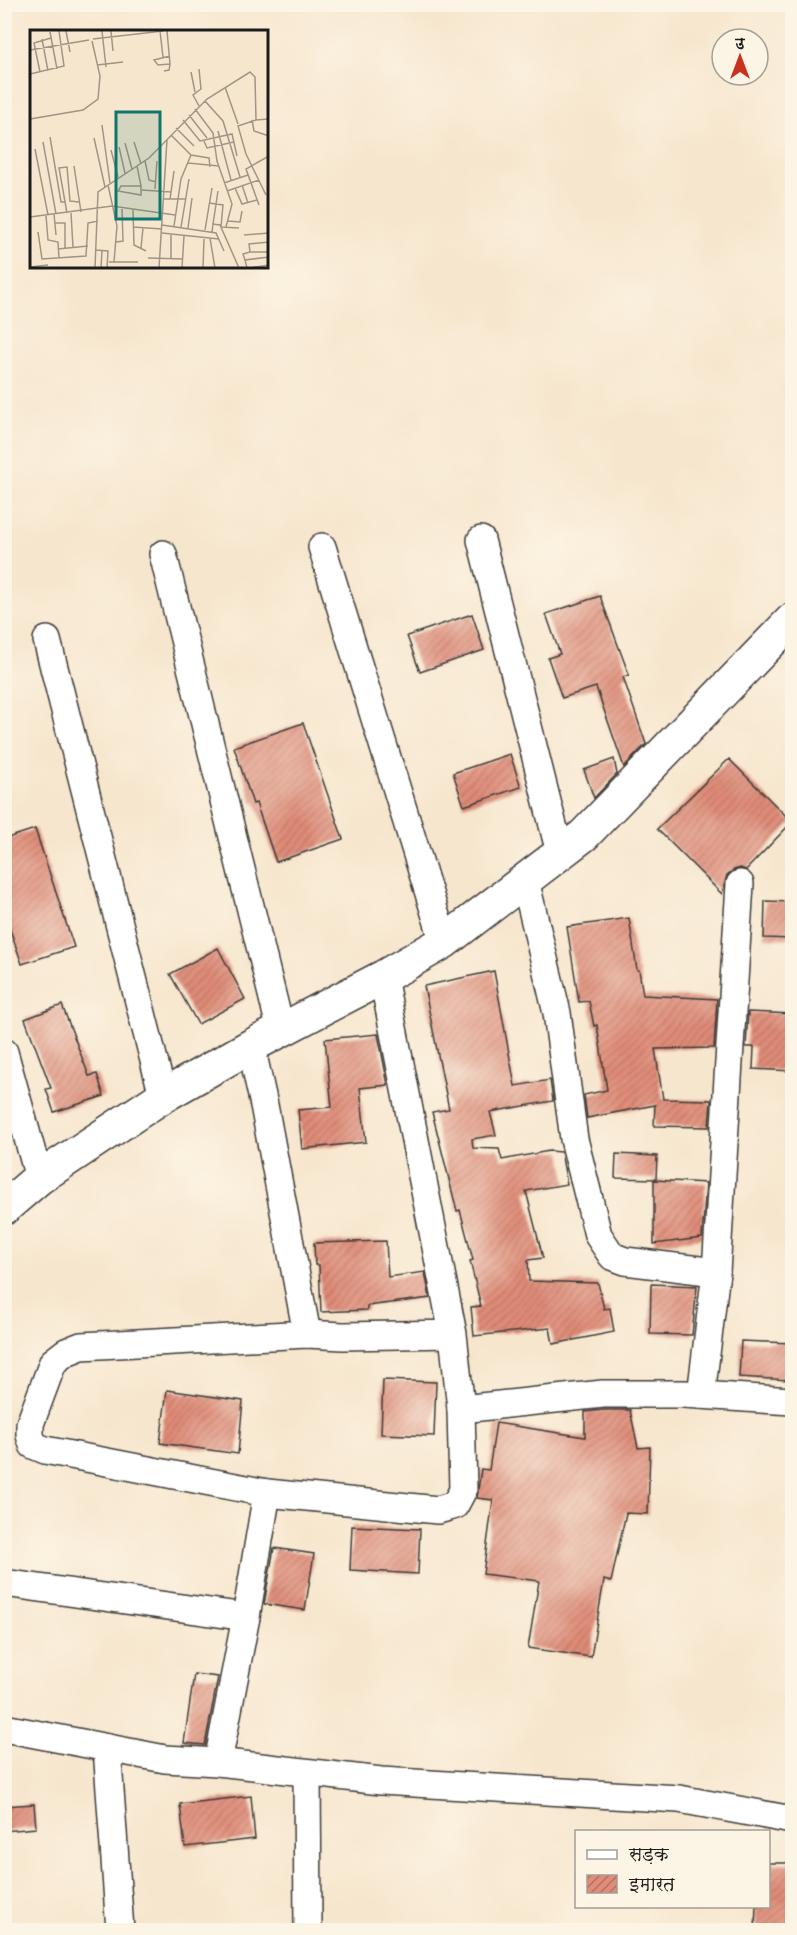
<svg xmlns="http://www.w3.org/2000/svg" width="797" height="1935" font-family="Dekko,'Playpen Sans Deva',sans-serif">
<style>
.building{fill:url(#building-hatch)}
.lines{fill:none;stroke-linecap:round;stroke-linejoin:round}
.minor-casing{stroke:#3d3a37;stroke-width:30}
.tertiary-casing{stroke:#3d3a37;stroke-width:36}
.minor{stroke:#fff;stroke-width:27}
.tertiary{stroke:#fff;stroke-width:33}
.inset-road{fill:none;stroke:#9f9587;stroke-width:1.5}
.view{fill:#0f766e;fill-opacity:0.15;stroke:#0f766e;stroke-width:3}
.inset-edge{fill:none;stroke:#1c1c1c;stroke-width:3}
</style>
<defs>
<pattern id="building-hatch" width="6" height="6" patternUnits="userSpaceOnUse" patternTransform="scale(1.5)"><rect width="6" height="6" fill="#e08c78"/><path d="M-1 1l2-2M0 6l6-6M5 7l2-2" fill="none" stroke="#b57262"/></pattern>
</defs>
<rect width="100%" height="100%" fill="#fcf5e5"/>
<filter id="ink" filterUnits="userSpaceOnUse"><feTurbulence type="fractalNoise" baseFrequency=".0167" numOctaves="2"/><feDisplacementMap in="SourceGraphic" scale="12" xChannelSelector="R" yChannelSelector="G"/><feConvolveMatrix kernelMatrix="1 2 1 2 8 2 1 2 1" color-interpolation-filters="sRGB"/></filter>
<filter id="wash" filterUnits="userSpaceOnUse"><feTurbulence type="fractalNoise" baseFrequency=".008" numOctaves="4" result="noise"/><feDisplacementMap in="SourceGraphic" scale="24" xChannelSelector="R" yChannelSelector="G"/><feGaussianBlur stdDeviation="1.35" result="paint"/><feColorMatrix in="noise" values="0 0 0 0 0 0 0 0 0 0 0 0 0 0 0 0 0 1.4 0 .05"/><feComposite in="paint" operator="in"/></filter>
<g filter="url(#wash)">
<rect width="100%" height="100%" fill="#f7e6ce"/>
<g id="blocks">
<g class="building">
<polygon points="600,596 629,675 623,677 646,744 624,767 596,687 562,698 548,658 560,654 546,614"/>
<polygon points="472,614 484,650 420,672 407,636"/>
<polygon points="303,723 343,839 276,862 256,803 253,804 234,747"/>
<polygon points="510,754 521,787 464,806 453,773"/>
<polygon points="614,759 617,774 594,798 584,770"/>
<polygon points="729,759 792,822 746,870 740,868 734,870 727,875 722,894 657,829"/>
<polygon points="35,829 74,947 22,964 4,912 4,839"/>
<polygon points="765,901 792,902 792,939 764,938"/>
<polygon points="629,918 637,970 639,970 643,995 717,999 714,1048 655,1049 663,1099 711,1100 709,1127 654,1126 655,1105 587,1118 584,1095 607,1090 597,1025 594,1026 589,1001 579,1002 567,927"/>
<polygon points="218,948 245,999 198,1024 170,974"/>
<polygon points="494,971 515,1086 550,1080 553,1101 490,1112 496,1135 472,1139 473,1148 499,1149 502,1160 549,1151 561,1152 567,1184 526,1191 543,1258 528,1260 529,1281 598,1283 604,1309 610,1308 614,1332 553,1344 550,1328 474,1336 471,1307 481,1306 470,1261 473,1260 460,1210 457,1211 432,1112 449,1109 424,986"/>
<polygon points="62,1005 89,1076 97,1074 104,1096 54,1112 46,1089 51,1088 25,1019"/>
<polygon points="748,1012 792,1014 792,1071 753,1069 754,1047 746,1047"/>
<polygon points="378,1034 388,1085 360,1088 366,1142 302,1149 298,1110 332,1107 325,1039"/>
<polygon points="616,1154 657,1156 656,1179 615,1178"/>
<polygon points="654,1180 706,1183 702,1238 654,1244"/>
<polygon points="386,1241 388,1277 425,1272 430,1298 367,1306 367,1310 321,1312 319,1265 315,1265 314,1243"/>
<polygon points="651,1284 697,1286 692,1335 650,1334"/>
<polygon points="741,1341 791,1343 790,1380 739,1377"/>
<polygon points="383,1380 436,1382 434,1436 381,1434"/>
<polygon points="167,1390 243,1401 238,1454 160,1443"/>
<polygon points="604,1410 630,1410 638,1448 650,1447 648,1514 626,1513 611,1582 604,1580 591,1657 528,1648 539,1581 483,1574 493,1500 477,1498 481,1469 489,1470 496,1423 585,1437 585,1412"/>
<polygon points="352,1526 420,1529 418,1574 350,1570"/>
<polygon points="274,1548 314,1554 305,1610 264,1604"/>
<polygon points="194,1674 218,1677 205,1745 184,1743"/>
<polygon points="251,1796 255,1839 185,1847 180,1804"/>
<polygon points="34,1804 36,1828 4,1831 4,1806"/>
<polygon points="768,1863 792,1863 792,1930 755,1930 756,1906 768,1906"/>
</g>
</g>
</g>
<g filter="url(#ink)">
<use href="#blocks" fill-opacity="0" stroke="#3d3a37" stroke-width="1.5"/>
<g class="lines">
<g class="minor-casing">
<g id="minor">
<polyline points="481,540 560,853"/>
<polyline points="322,547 444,942"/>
<polyline points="163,554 281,1031"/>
<polyline points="47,640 163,1096"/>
<polyline points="525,880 557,1013 574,1139 598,1235 612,1256 625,1261 716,1272"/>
<polyline points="383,977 453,1334 461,1409 463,1490 455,1505 438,1510 267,1493 45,1450 33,1445 30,1435 30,1424 53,1362 66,1352 81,1346 307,1334 343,1336 453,1334"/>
<polyline points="251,1046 264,1105 307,1334"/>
<polyline points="4,1052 39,1178"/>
<polyline points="701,1395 716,1272 740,884"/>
<polyline points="461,1409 603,1394 684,1394 792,1401"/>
<polyline points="4,1583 246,1617"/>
<polyline points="4,1728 165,1759 218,1762 381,1781 679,1799 792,1820"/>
<polyline points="107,1748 120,1930"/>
<polyline points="218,1762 246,1617 267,1493"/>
<polyline points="307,1773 308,1930"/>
</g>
</g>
<g class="tertiary-casing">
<polyline id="tertiary" points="4,1208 39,1178 163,1096 251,1046 383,977 444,942 584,835 792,620"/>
</g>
<use href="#minor" class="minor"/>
<use href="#tertiary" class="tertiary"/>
</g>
</g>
<g transform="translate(30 30)">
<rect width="238" height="238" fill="#f7e6ce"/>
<path class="inset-road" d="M36 1 40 22M72 1 76 37M81 1 83 21M130 1 133 27M20 2 27 39M12 9 18 41M63 9 133 1M0 20 59 10M140 26 124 30 128 35 140 34M67 35 93 32M169 39 171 59 163 65 169 76M134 41 139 40 140 34 137 1M10 42 4 13 21 8M161 42 165 62M0 44 34 36 29 1M195 57 208 94M175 71 193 91 210 147M165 79 183 103 187 131 202 174 196 197M159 85 177 108M0 89 53 80 68 69 70 46 62 11M153 90 170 111 202 104 207 126M222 90 224 101 239 106M226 90 208 96 216 124 236 165M72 95 80 153M146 98 164 116M188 101 201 150M141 105 161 125 179 128 180 137M20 107 31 172H35M64 108 75 157M174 111 177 118 204 112M13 112 26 184M104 112 111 134M95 113 102 139M89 117 95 143M5 119 18 185M81 120 88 147M0 129V154M115 131 119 150 126 152M158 133 189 136M44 136 51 182M107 136 111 156V165L88 161 91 156H111M194 153 218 145M78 155 87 196 84 232M212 155 218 173M205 158 212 174 227 170M125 159 127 131M112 160 141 162M197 161 229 150M134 169H155M140 169 144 141M179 173 193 175 191 197 209 198M229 175 216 139 239 126M103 180 104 215 116 221M37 183 29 138 37 137 40 171 49 172M41 183 43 217M24 184 26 205M16 186 18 210 28 212 29 228M0 187 82 176 145 185M198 191 210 192 212 181M25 193H35V218M183 194 188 161M132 195 186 203 194 221M144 196 151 149 161 125M103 197 132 199M151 197 159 149M158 198 162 168M175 200 182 158M8 202 12 229 56 226 58 193 68 191M182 202 183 194 190 195 209 238M132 203 189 209M214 205 239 203M180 208 185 238M86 212 93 211 92 179M111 218 113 198M28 219 58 216M66 220 78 221 77 238M220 222H239M118 228 153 229M141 229V205M215 230 213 224 220 222 219 214 239 212M79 232H108M0 237 18 235M31 238H58M65 238 68 162 119 128 177 69 220 42 225 47 226 90 239 89M71 238 72 220M110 238H143M129 238 137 110M152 238 154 206M173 238 174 209M217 238 215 230 239 227M220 238 239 235"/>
<path class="view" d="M86 82H130V189H86Z"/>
<rect width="238" height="238" class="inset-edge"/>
</g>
<rect width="797" height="1935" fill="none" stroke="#fcf5e5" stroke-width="24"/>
<rect x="575" y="1830" width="195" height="78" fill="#fcf5e5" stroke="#a29e95" stroke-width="1.5"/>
<rect x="587" y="1850" width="30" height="9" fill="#ffffff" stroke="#a29e95" stroke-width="1.5"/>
<text x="629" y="1860" font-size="18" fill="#1c1c1c">सड़क</text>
<rect x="587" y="1875" width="30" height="18" fill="url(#building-hatch)" stroke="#a29e95" stroke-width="1.5"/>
<text x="629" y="1890" font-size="18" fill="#1c1c1c">इमारत</text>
<g transform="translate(740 57)"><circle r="28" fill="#fcf5e5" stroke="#a29e95" stroke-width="1.5"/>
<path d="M0-4.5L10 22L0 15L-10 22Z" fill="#c8321e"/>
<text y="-9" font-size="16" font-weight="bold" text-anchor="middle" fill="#1c1c1c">उ</text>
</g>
</svg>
